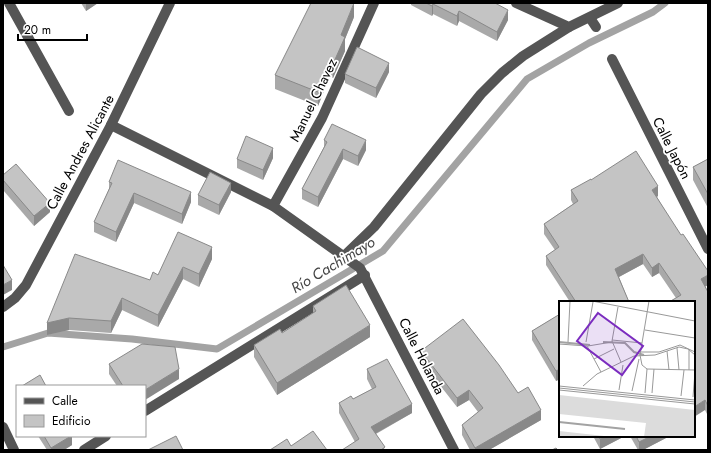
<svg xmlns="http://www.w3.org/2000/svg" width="711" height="453" font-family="Jost,sans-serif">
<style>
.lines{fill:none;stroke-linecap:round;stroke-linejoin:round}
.stream{stroke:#a3a3a3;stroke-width:7}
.minor{stroke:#555;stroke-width:10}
.wall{fill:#a9a9a9}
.shaded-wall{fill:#898989}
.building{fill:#c4c4c4;stroke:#898989}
.labels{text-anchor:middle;stroke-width:3.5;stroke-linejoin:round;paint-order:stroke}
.street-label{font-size:14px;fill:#000;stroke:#fff}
.water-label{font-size:15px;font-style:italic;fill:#444;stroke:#fff}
.inset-river{fill:none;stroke:#a3a3a3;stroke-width:2}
.inset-road{fill:none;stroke:#999;stroke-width:1}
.view{fill:#7b2cbf;fill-opacity:0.15;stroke:#7b2cbf;stroke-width:2}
.inset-edge{fill:none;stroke:#000;stroke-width:2}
</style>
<rect width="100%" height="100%" fill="#fff"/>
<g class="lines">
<polyline class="stream" points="3,347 48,333 132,339 217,349 383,251 527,79 589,43 653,12 665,3"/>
<g class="minor">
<polyline points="9,3 69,111"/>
<polyline points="516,3 569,27 618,3"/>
<polyline points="590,18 596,27"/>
<polyline points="612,59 708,249"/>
<polyline points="111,125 273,206 360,268 454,450"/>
<polyline points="273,206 322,118 374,3"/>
<polyline points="344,256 374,227 481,94 502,73 523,56 569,27"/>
<polyline points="3,307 15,298 26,285 111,125 170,3"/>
<polyline points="145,411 365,275"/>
<polyline points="3,427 14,450"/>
<polyline points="84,450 106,436"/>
</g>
</g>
<g class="wall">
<polygon points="81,3 98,3 86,11"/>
<polygon points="411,3 495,3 508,20 497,41 459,21 457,26 433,14 432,16 411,5"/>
<polygon points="354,17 345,39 345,51 333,78 330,76 318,106 275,89 275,75"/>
<polygon points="389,72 376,98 345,83 345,74"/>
<polygon points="324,140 366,150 358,166 343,159 318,207 302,199 302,189 324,147"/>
<polygon points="273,158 263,180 237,168 237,159"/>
<polygon points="708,159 708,208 693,180 693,167"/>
<polygon points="3,175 50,212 34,226 3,190"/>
<polygon points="591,180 658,196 657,197 708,285 705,286 708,292 708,416 705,410 694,302 676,298 659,273 652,277 643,264 619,277 629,302 570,302 546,265 546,256 555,250 544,234 544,224 573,204 571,200 571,190"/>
<polygon points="109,182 191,202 182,224 134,203 116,242 94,232 94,222 109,189"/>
<polygon points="231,192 219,215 198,205 198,195"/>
<polygon points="212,259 199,287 183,279 158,327 122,310 111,333 69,330 47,335 47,323 150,280 158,275"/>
<polygon points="313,306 370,337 277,395 254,357 254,345 282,333 313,313"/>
<polygon points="560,314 560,379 556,381 532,340 532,331"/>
<polygon points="421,351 518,393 541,420 489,450 470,450 462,435 462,425 478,412 469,400 457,407 421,361"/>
<polygon points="109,364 179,379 145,386 117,386 109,374"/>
<polygon points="367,369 412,413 376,434 385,450 355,442 339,413 339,403 353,399 372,389 367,379"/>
<polygon points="38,436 72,436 72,445 64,450 47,450"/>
<polygon points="593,436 625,436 600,449"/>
<polygon points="630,436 666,436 666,438 643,450 638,450"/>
</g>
<g class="shaded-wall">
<polygon points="86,3 98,3 86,11"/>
<polygon points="354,3 354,17 345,39 345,51 333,78 333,64 341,35"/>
<polygon points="433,4 433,14 432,16 432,6"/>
<polygon points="508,10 508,20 497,41 497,32"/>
<polygon points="459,11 459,21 457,26 457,16"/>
<polygon points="330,63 330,76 318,106 318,92"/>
<polygon points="389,63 389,72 376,98 376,88"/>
<polygon points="366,140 366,150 358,166 358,156"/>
<polygon points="273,148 273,158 263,180 263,170"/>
<polygon points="343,149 343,159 318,207 318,197"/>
<polygon points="231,183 231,192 219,215 219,205"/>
<polygon points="658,186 658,196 652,199 652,190"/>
<polygon points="191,192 191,202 182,224 182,214"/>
<polygon points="134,193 134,203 116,242 116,232"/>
<polygon points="50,203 50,212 34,226 34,216"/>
<polygon points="212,247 212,259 199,287 199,274"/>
<polygon points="643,254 643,264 615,279 615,269"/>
<polygon points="659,263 659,273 652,277 652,268"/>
<polygon points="183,267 183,279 158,327 158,315"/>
<polygon points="708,275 708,285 701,289 701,279"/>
<polygon points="12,280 12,290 3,295 3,285"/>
<polygon points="122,298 122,310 111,333 111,321"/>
<polygon points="69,318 69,330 47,335 47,323"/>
<polygon points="370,325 370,337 277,395 277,383"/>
<polygon points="179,369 179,379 145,400 145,390"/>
<polygon points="560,369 560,379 556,381 556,371"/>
<polygon points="469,390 469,400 457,407 457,398"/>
<polygon points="705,400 705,410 694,417 694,407"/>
<polygon points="412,404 412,413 371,436 371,427"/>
<polygon points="541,410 541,420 489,450 475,450 475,448"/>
<polygon points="71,436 72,436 72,445 64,450 51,450 51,448"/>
<polygon points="606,436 625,436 600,449 600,439"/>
<polygon points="651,436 666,436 666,438 643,450 639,450 639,442"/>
</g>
<g class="building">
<polygon points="311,3 354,3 341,35 345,37 333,64 330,63 318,92 275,75"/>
<polygon points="426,3 495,3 508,10 497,32 459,11 457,16 433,4 432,6"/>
<polygon points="357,47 389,63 376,88 345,74"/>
<polygon points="332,124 366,140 358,156 343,149 318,197 302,189 327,142 324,140"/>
<polygon points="246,136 273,148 263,170 237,159"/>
<polygon points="636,151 658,186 652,190 681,235 683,234 708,271 708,275 701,279 708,292 708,406 705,400 694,407 694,302 669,302 681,295 659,263 652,268 643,254 615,269 629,302 576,302 546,256 559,247 544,224 578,201 571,190 591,179 591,180"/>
<polygon points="708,159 708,194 693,167"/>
<polygon points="118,160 191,192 182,214 134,193 116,232 94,222 112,183 109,182"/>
<polygon points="16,164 50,203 34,216 3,180 3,175"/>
<polygon points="210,172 231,183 219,205 198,195"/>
<polygon points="178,232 212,247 199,274 183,267 158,315 122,298 111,321 69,318 47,323 75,254 150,280 153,272 158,275"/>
<polygon points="3,265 12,280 3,285"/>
<polygon points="346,285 370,325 277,383 254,345 280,329 282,333 316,311 313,306"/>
<polygon points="560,314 560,369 556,371 532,331"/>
<polygon points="463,319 499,365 518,393 528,387 541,410 475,448 462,425 483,408 469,390 457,398 421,351"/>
<polygon points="142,344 175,347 179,369 145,390 145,386 123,386 109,364"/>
<polygon points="387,359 412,404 371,427 385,447 381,450 342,450 359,439 339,403 351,396 353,399 376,387 367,369"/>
<polygon points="40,375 46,386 22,386"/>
<polygon points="313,431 327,450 270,450 287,439 291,446"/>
<polygon points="44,436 71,436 51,448"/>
<polygon points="176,436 183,450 148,450"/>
<polygon points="598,436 606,436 600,439"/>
<polygon points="636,436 651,436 639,442"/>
<polygon points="556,448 558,450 552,450"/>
</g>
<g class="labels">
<g class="street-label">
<text transform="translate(313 100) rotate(-64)" y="5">Manuel Chavez</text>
<text transform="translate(672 148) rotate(63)" y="5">Calle Japón</text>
<text transform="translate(80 152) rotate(-62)" y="5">Calle Andres Alicante</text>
<text transform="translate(422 356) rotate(63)" y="5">Calle Holanda</text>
</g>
<g class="water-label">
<text transform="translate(333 265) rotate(-31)" y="5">Río Cachimayo</text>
</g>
</g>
<g transform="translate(559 301)">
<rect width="136" height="136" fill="#fff"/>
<path d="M0 94 136 109V136H85L87 122 0 113ZM0 130 54 136H0Z" fill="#dcdcdc"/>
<path class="inset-river" d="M0 41 31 44M44 41 66 42 75 51 85 54M0 121 66 128"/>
<path class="inset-road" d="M33 0 136 20M90 0 81 54 83 64 88 68 136 69M59 6 53 40 62 61M86 29 136 37M53 39 83 42M9 41 11 0M27 41 34 1M0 43 28 45 42 71M29 45 53 41M118 47 120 69M108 50 110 69M82 51H100L121 44 136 51M35 58 55 48M130 69V49M0 85 136 99M24 85 38 73 75 55 96 54 120 46 129 48 136 54M0 87 136 101M0 89 136 103M60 89 64 64M73 90 80 58M86 92 88 68M93 92 95 68M122 95 125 69M134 96 136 71"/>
<path class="view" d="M39 12 84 45 63 74 18 40Z"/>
<rect width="136" height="136" class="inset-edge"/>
</g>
<rect width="711" height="453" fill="none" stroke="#000000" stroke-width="8"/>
<rect x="16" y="385" width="130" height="52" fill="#ffffff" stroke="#999999"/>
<rect x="24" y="398" width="20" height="6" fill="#555555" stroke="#999999"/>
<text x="52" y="405" font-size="12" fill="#000000">Calle</text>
<rect x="24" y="415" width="20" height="12" fill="#c4c4c4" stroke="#999999"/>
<text x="52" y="425" font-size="12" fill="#000000">Edificio</text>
<path d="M18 34v6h69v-6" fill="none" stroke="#000000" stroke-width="2"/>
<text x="24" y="34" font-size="12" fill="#000000" stroke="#ffffff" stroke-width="3" paint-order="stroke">20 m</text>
</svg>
